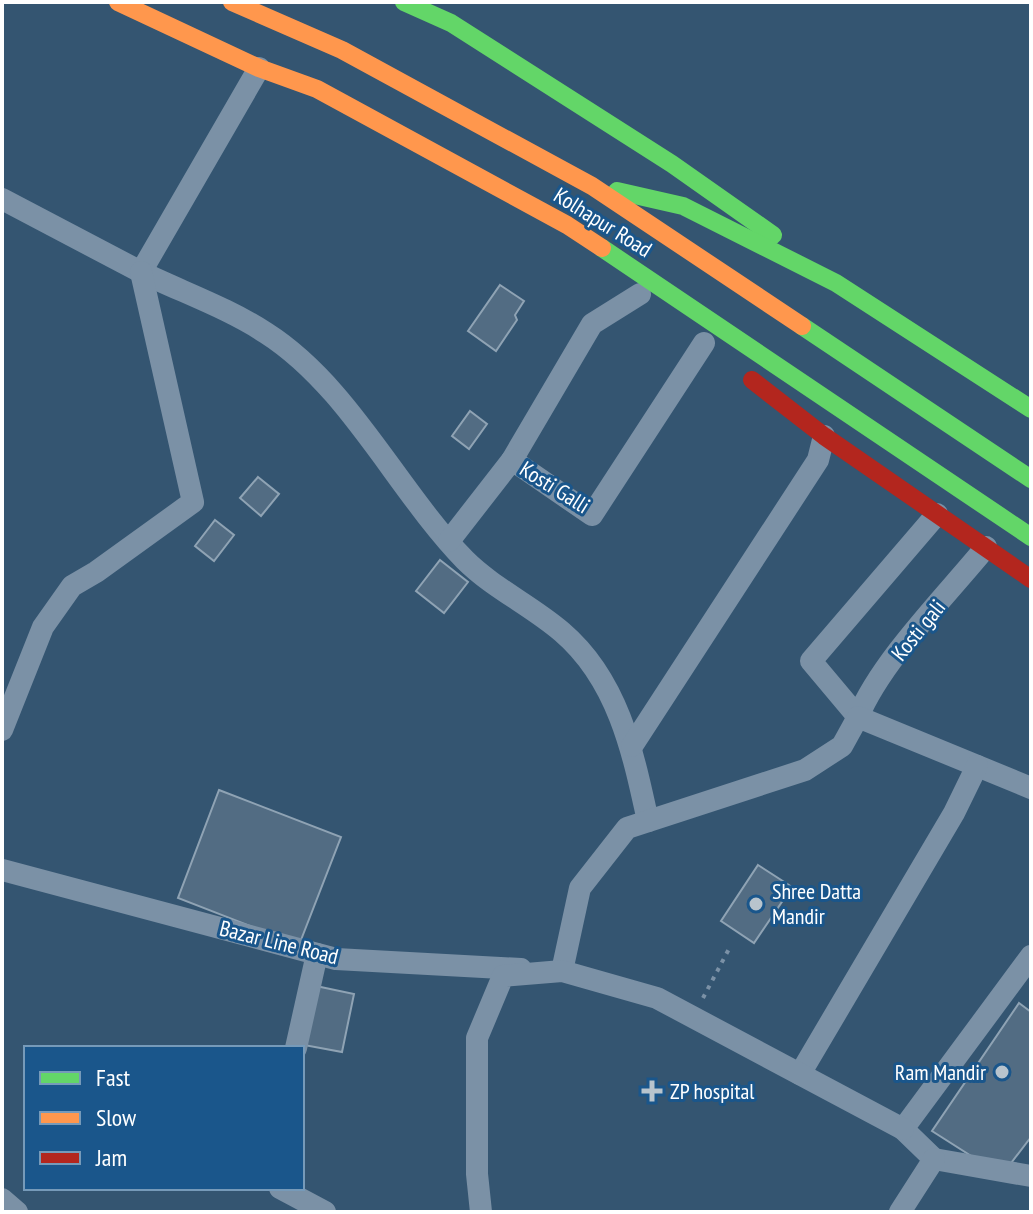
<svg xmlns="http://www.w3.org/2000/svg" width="1033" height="1214" font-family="'PT Sans Narrow',sans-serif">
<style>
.building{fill:#526c83;stroke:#8fa3b4;stroke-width:2}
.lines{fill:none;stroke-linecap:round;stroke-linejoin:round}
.path{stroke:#7b91a6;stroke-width:4;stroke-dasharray:4 6;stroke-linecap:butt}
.street{stroke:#7b91a6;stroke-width:22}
.fast{stroke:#63d668;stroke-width:18}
.slow{stroke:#ff974d;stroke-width:18}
.jam{stroke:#b3261e;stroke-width:18}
.poi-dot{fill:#b8c4cd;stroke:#1a568b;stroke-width:3}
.labels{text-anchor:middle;stroke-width:6;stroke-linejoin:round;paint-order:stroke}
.street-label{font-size:22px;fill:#fff;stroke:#1a568b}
.poi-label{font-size:22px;fill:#fff;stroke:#1a568b;text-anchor:start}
</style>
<rect width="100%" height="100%" fill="#345571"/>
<g class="building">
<polygon points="500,285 524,301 515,315 517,320 496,351 468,331"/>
<polygon points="470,411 487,424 469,449 452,436"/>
<polygon points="258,477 279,494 261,516 240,498"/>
<polygon points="215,520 234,535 214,561 195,546"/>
<polygon points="440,560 468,582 444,613 416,591"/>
<polygon points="219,790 341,837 299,945 178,898"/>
<polygon points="758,865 792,887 754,943 721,921"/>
<polygon points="316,986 354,994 342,1052 304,1045"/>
<polygon points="1019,1003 1031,1012 1031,1137 1008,1167 987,1166 932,1131"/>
</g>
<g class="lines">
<polyline class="path" points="703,998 730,947"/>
<g class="street">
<polyline points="2,199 141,272 259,68"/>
<path d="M141 272C182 292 228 308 266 333 349 386 397 490 465 560 493 588 532 606 562 632 618 680 633 752 648 821"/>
<polyline points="512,460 592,324 640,294"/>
<path d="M937 514 811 661 858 717C881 661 946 596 986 547"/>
<polyline points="449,541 512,460 592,515 704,343"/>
<polyline points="2,730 43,627 72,586 96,572 193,502 141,272"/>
<polyline points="632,746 818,460 824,436"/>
<polyline points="2,870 336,959 521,969"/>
<polyline points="562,971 580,888 627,828 805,770 842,746 858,717 1031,788"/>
<polyline points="296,1048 317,954"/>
<polyline points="800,1074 954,813 977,766"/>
<polyline points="934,1159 903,1129 1031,956"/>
<polyline points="934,1159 1031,1176"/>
<polyline points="280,1188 325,1212"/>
<polyline points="2,1199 17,1212"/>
<polyline points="481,1212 477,1174 477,1038 503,976 562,971 657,998 903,1129"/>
<polyline points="900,1212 934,1159"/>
</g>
<g class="fast">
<polyline points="404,2 451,23 672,164 773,235"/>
<polyline points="617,191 683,206 836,283 1031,409"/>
<polyline points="602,248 1031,537"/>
<polyline points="802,326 1031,479"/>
</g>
<g class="slow">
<polyline points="118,2 259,68 317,89 567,225 602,248"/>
<polyline points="232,2 342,50 592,186 802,326"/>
</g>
<polyline class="jam" points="752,380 824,436 1031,579"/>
</g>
<g class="poi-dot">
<circle cx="756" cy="904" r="8"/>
<circle cx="1002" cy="1072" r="8"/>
<path d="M648 1079h8v8h8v8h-8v8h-8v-8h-8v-8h8z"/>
</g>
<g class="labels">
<g class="street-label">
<text transform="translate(603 222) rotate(32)" y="8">Kolhapur Road</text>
<text transform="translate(555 487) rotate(32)" y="8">Kosti Galli</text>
<text transform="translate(918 630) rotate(-51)" y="8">Kosti gali</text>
<text transform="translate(279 942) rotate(14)" y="8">Bazar Line Road</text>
</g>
<g class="poi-label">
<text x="772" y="899">Shree Datta<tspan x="772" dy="25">Mandir</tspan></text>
<text x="986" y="1080" text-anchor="end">Ram Mandir</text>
<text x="670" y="1099">ZP hospital</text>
</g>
</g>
<rect width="1033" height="1214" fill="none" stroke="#ffffff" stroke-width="8"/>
<rect x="24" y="1046" width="280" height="144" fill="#1a568b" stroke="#769ab9" stroke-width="2"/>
<rect x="40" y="1072" width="40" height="12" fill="#63d668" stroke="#769ab9" stroke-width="2"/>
<text x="96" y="1086" font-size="24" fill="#ffffff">Fast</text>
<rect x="40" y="1112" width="40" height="12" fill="#ff974d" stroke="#769ab9" stroke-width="2"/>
<text x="96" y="1126" font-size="24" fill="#ffffff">Slow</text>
<rect x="40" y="1152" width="40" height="12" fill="#b3261e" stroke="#769ab9" stroke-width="2"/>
<text x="96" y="1166" font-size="24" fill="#ffffff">Jam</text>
</svg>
